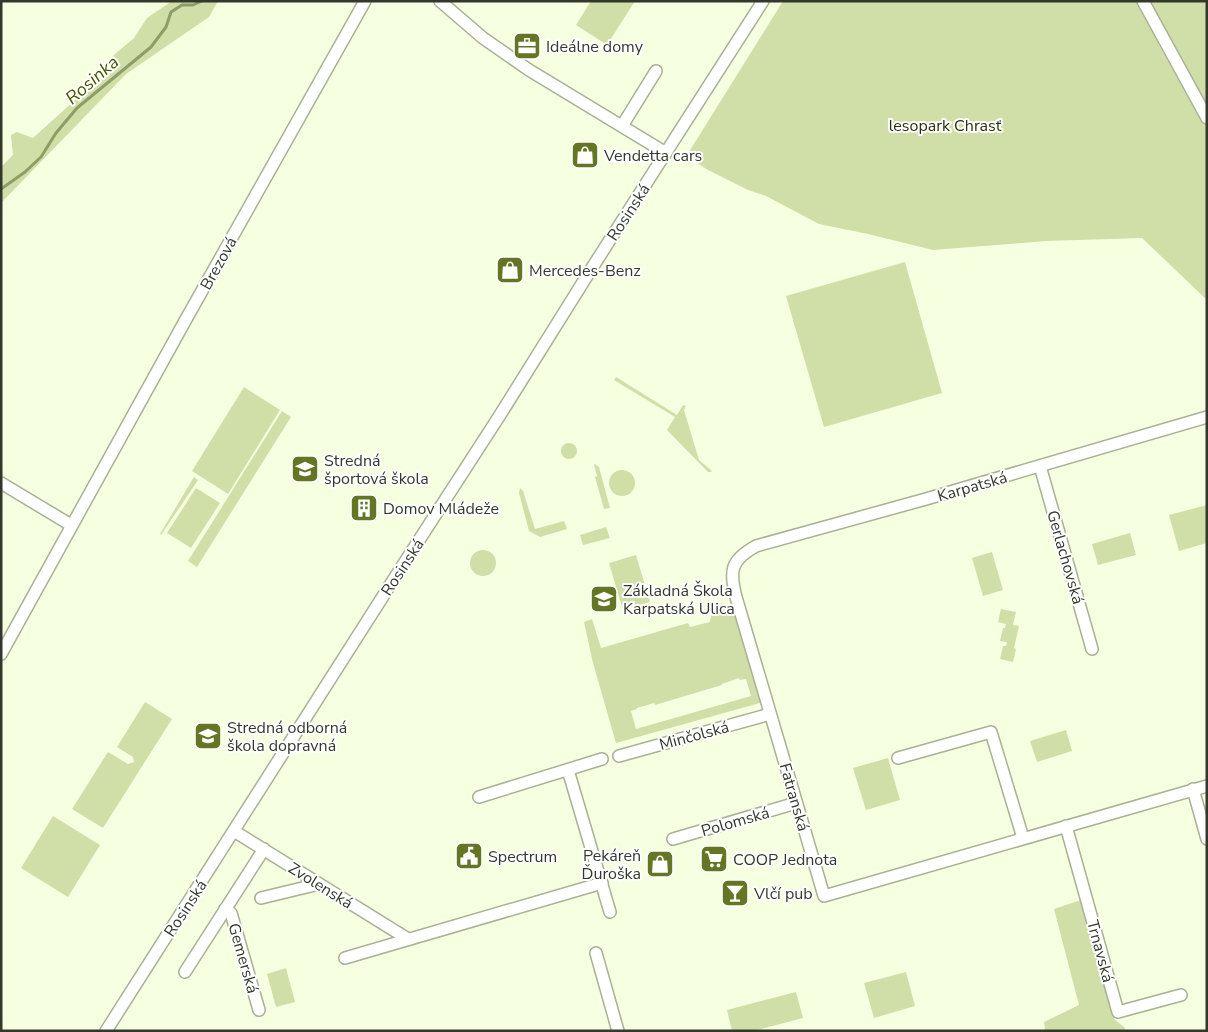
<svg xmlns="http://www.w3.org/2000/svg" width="1208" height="1032" font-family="'Nunito Sans',sans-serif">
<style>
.green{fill:#d0dfa7;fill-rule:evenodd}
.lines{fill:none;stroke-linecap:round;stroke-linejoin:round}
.stream{stroke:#8e9d66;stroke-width:3}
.minor-casing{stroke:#a9b195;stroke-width:14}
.minor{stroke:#fff;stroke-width:11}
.labels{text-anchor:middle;stroke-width:4;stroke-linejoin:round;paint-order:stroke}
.poi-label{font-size:16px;fill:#34382c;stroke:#fff;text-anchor:start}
.park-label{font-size:16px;fill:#282f10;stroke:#fff}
.street-label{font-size:16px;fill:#34382c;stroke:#fff}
.water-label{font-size:18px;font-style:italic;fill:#475600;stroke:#fff}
</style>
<rect width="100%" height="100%" fill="#f6ffe0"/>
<g class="green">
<polygon points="172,1 218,1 209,17 126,74 1,203 1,167 13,155 11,135 17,132 33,138 96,81 114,55 134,38 147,18"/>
<polygon points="591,1 635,1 607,45 576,25"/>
<polygon points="783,1 1207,1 1207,300 1142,238 1046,241 933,250 868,234 819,224 766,196 748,190 708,170 690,158 691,157 687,155"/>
<polygon points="905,262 942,393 824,427 786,296"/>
<polygon points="616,377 677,415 683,405 686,406 684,410 699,460 712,471 711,472 708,472 667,430 675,417 614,380"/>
<polygon points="244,387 280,410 228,494 192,471"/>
<polygon points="282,411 291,417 197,567 188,561"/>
<circle cx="569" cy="451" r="8"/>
<polygon points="595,464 599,467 610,508 604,509 595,477 597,476 594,465"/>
<circle cx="622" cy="483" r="13"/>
<polygon points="194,477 198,480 161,535 160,534"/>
<polygon points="196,488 220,503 191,548 167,533"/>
<polygon points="520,488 523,491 535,529 564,521 567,529 540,537 529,531 519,493"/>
<polygon points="1207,505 1207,543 1179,551 1169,515"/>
<polygon points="606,527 610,538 583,545 580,535"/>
<polygon points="1130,533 1136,555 1098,565 1092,544"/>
<circle cx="483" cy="563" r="13"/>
<polygon points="992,552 1003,590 983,596 972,558"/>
<polygon points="636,555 650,602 623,610 609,563"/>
<path d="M722 606 730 609 735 615 760 703 616 743 593 663 584 622 592 619 601 648 688 623 690 627 710 622C711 614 713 608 722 606ZM739 678 740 680 746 679 751 696 636 729 631 711 637 709V708L654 703 655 705 722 685V684Z"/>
<polygon points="1001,609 1016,612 1013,625 1019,626 1014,648 1016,649 1013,662 1000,659 1003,646 1006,646 1007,642 1000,641 1003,628 1005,628 1006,624 998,622"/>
<polygon points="145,702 172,719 103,828 72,809 108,752 128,764 134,762 133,757 117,747"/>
<polygon points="1066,730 1072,751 1037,762 1030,741"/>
<polygon points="888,758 900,800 866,810 853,768"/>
<polygon points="53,816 100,845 68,897 21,868"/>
<polygon points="1084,899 1115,1020 1124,1027 1126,1031 1045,1030 1044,1022 1079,1005 1054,909"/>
<polygon points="286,968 295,1002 276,1007 267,974"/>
<polygon points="906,972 915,1006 874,1018 864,983"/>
<polygon points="796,992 803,1018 753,1031 732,1031 727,1010"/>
</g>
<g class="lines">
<polyline class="stream" points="1,189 25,172 41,157 56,133 77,108 151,47 166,27 171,12 182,5 193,5 202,1"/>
<g class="minor-casing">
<g id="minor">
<polyline points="440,1 483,38 529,70 666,153"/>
<polyline points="1143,1 1207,118"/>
<polyline points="622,126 656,71"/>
<path d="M1207 417 926 499 756 546C731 560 729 570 736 597L824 896 1207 786"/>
<polyline points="1040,466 1092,649"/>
<polyline points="1,483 71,525"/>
<polyline points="1,654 185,321 365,1"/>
<polyline points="619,756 770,714"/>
<polyline points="898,758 991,732 1023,838"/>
<polyline points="568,770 610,912"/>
<polyline points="1193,789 1207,839"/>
<polyline points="479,797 602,759"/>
<polyline points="1066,826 1118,1012 1181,995"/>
<polyline points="234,831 408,939"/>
<polyline points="673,839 796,803"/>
<polyline points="261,898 319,884"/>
<polyline points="225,909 231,913 259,1010"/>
<polyline points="596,953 618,1031"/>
<polyline points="345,958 602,883"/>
<polyline points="185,972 264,849"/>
<polyline points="106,1031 401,568 500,415 590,271 763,1"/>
</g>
</g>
<use href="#minor" class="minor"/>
</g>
<defs>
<g id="office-square" transform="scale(1.4375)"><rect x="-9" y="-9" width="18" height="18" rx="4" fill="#647523" stroke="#fff"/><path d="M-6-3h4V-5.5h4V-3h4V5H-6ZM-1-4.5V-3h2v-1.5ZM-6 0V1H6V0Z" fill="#fff"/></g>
<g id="shop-square" transform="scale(1.4375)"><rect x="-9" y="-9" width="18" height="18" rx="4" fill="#647523" stroke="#fff"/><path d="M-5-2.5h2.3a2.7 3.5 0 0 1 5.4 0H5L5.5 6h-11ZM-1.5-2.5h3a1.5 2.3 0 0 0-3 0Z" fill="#fff"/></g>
<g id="school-square" transform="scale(1.4375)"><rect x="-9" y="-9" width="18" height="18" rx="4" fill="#647523" stroke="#fff"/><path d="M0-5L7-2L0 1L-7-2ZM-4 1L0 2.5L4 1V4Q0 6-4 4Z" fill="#fff"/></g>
<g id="building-square" transform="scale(1.4375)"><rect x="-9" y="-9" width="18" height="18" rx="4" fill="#647523" stroke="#fff"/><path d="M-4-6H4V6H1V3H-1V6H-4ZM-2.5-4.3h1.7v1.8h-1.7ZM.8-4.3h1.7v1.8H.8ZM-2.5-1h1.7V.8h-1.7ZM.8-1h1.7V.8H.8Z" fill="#fff"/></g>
<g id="civic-square" transform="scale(1.4375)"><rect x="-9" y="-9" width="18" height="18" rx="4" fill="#647523" stroke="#fff"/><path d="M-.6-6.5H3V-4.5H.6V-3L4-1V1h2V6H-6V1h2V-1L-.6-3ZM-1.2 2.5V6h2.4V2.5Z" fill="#fff"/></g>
<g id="supermarket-square" transform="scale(1.4375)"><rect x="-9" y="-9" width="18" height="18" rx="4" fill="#647523" stroke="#fff"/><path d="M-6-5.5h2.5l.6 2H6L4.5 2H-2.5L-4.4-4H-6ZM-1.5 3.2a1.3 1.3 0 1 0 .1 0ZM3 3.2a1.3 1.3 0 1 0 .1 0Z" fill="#fff"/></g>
<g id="bar-square" transform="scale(1.4375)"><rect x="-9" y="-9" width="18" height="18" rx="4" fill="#647523" stroke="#fff"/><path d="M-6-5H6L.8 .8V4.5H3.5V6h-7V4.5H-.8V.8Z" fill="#fff"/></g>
</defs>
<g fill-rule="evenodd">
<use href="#office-square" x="527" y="46"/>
<use href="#shop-square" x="585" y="155"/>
<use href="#shop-square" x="510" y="270"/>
<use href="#school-square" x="305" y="469"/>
<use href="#building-square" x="364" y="508"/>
<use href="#school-square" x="604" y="599"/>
<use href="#school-square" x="208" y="736"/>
<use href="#civic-square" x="469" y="856"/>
<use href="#supermarket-square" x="714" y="859"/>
<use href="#shop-square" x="660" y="864"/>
<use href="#bar-square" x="735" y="893"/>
</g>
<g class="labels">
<g class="poi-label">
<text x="546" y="52">Ideálne domy</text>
<text x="604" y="161">Vendetta cars</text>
<text x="529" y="276">Mercedes-Benz</text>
<text x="324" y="466">Stredná<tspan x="324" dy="18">športová škola</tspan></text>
<text x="383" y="514">Domov Mládeže</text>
<text x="623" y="596">Základná Škola<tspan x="623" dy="18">Karpatská Ulica</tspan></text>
<text x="227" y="733">Stredná odborná<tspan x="227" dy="18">škola dopravná</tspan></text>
<text x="641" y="861" text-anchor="end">Pekáreň<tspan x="641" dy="18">Ďuroška</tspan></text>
<text x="488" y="862">Spectrum</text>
<text x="733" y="865">COOP Jednota</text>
<text x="754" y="899">Vlčí pub</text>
</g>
<g class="park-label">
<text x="945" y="131">lesopark Chrasť</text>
</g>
<g class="street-label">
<text transform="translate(628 212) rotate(-57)" y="6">Rosinská</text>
<text transform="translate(218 263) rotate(-61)" y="6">Brezová</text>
<text transform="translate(972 486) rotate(-16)" y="6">Karpatská</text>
<text transform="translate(1066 557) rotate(74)" y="6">Gerlachovská</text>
<text transform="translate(402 567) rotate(-57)" y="6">Rosinská</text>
<text transform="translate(694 735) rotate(-15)" y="6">Minčolská</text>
<text transform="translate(795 797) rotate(74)" y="6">Fatranská</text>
<text transform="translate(735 821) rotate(-16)" y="6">Polomská</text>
<text transform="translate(321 885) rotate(32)" y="6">Zvolenská</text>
<text transform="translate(185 908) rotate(-57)" y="6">Rosinská</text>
<text transform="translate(1101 951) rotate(75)" y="6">Trnavská</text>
<text transform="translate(244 958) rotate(74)" y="6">Gemerská</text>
</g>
<g class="water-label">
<text transform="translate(92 80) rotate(-41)" y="6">Rosinka</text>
</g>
</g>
<rect width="1208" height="1032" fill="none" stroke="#34382c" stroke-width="5"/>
</svg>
